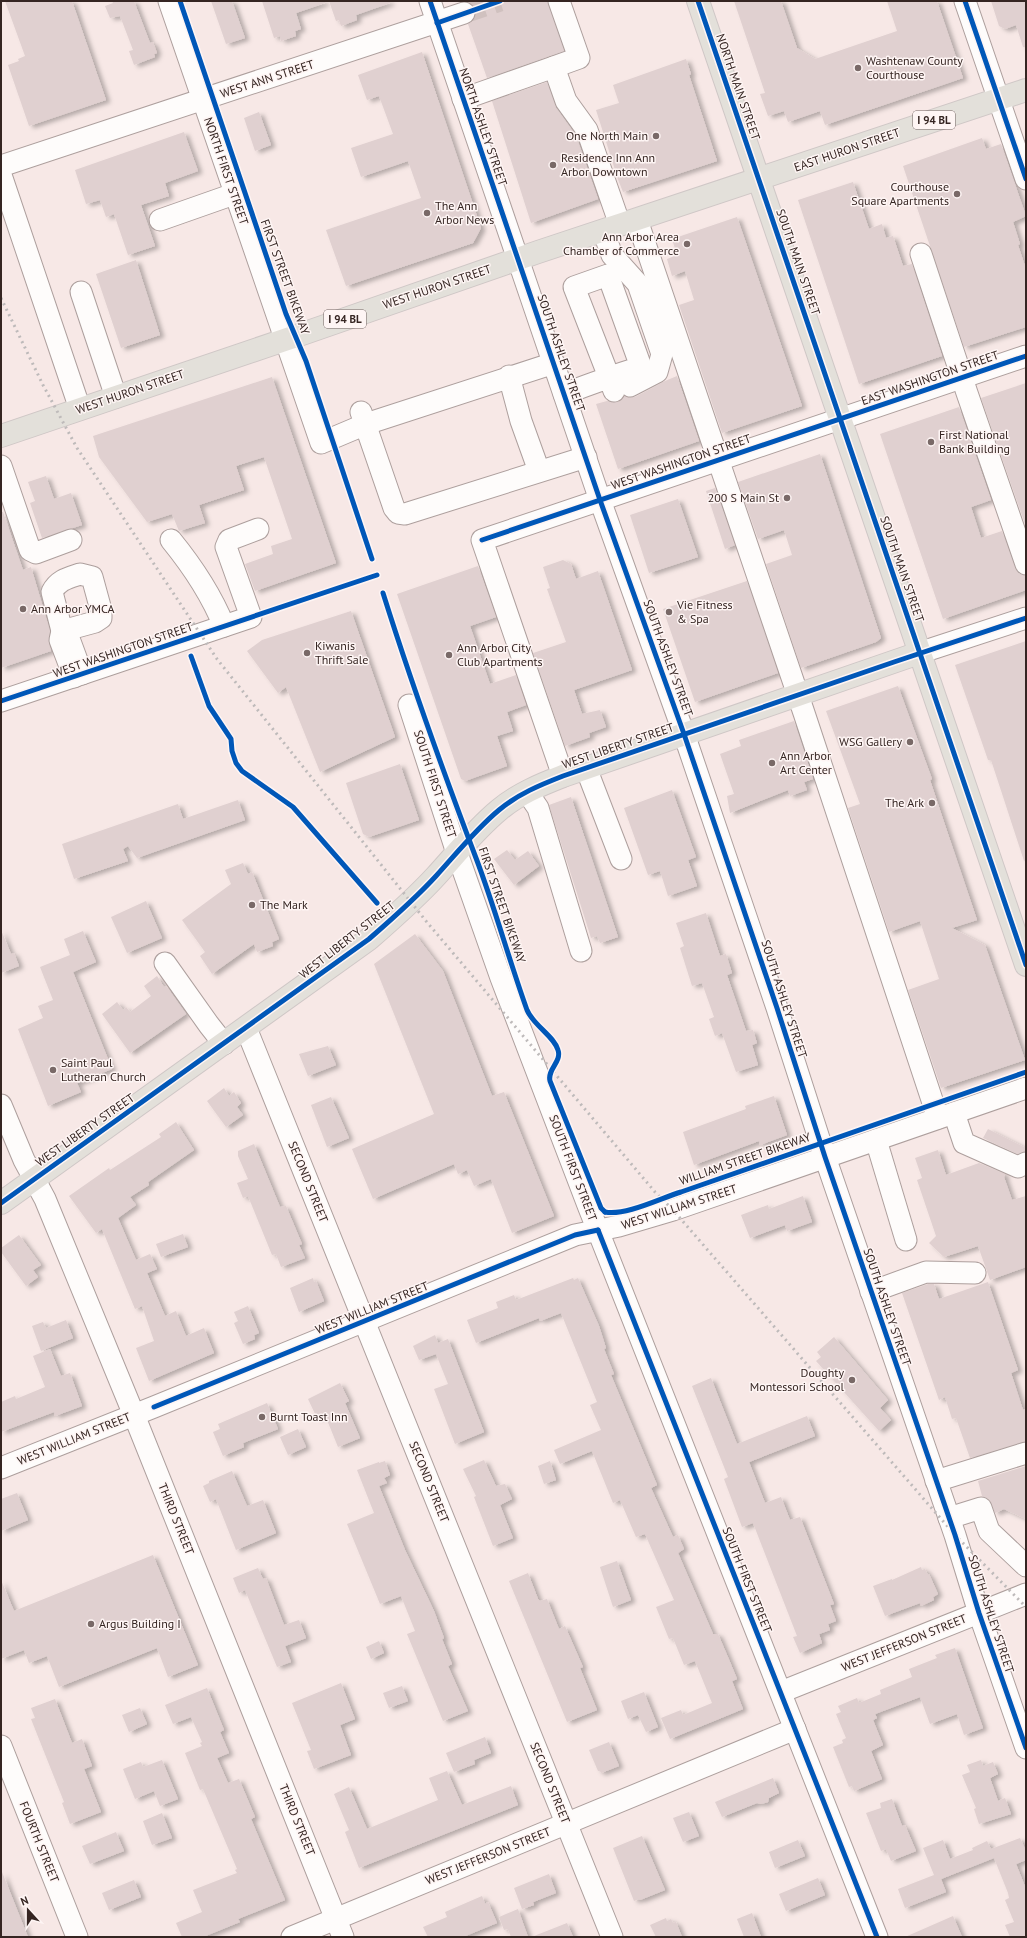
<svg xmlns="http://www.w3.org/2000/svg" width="1027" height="1938" font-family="'PT Sans',sans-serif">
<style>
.building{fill:#e0d0d0;filter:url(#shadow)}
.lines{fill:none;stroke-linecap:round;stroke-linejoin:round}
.minor-tunnel{stroke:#d0c1bf;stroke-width:21;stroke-dasharray:21 10;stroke-linecap:butt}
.minor-casing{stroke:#ad9f9d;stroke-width:23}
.major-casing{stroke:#cfc7c6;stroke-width:24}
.minor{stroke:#fefcfb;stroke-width:21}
.major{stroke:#e3e0da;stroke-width:22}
.rail{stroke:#bebaba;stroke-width:3;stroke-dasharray:2 4;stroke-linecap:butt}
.cycleway-casing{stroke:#fef5f4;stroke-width:8}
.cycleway{stroke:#0057b8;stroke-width:5}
.poi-dot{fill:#796967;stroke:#fef5f4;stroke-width:1.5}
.labels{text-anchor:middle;stroke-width:3;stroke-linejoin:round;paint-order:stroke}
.shield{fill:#fef5f4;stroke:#716361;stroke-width:1}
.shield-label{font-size:11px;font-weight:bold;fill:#352522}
.poi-label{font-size:12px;fill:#352522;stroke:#fef5f4;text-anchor:start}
.street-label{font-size:12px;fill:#352522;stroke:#fef5f4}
</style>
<defs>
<filter id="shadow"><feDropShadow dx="4.5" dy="2.5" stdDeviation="2" flood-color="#0004"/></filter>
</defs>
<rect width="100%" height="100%" fill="#f7e8e6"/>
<g class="building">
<polygon points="5,1 72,1 106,100 29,126 8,65 19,61 18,59 25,56"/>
<polygon points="112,1 134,1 150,43 153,42 157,53 154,54 155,57 134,65 129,51 133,50 120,16 110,18 105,6 113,3"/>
<polygon points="211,1 232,1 245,38 226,44"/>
<polygon points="262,1 325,1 325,3 296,13 301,29 295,31 296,36 281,41 280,36 274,38"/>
<polygon points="329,1 390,1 390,3 356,15 357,20 341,26 339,20 336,21"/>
<polygon points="460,1 547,1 564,51 487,78 468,24 473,21 476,16 475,9 472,4 467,1"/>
<polygon points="734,1 781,1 797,48 815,59 897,31 887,1 937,1 963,78 825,125 820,111 788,122 784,111 768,116 760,94 765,93"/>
<polygon points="991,1 1026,1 1026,47 1023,47 1016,25 1005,29 999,26"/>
<polygon points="422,52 481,228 473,243 346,286 326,230 421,198 408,161 361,177 351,148 393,134 379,96 367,100 358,75"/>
<polygon points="686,59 691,74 689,75 717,161 623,192 613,167 615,170 596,110 619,103 613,85"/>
<polygon points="547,82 556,108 576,136 598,199 531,223 492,101"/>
<polygon points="259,112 271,145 255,151 244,118"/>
<polygon points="184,132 198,171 165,183 169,196 141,205 155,246 128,255 114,214 106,217 100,200 86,204 75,170"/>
<polygon points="982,138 986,149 1001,144 1026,216 1013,222 1020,244 1018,245 1026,269 1026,327 964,347 903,166"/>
<polygon points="853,182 869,229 882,224 886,238 893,236 903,266 912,264 942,356 859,384 798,200"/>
<polygon points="737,217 802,406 722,433 679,305 694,300 685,271 672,276 667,259 677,255 672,239"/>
<polygon points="136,260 160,335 121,348 96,274"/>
<polygon points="677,376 699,441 618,469 596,404 607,401 618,402 624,396 635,397 665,381"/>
<polygon points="272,377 336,563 255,591 245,564 273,554 271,546 292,539 264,457 236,466 244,490 199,505 205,523 179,531 172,514 147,522 99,457 93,436"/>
<polygon points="1026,383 1026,527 981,398"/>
<polygon points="959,407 991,500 971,507 981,538 1002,531 1015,568 1018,573 1026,576 1026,590 943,619 880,434"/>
<polygon points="820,454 881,638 876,642 801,668 766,564 792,555 784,530 758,539 738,482"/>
<polygon points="46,476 54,499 71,493 82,525 42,538 30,503 35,501 28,482"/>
<polygon points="715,488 735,545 725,549 706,491"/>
<polygon points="678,499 698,557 649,573 630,515"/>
<polygon points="1,512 3,512 23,570 31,567 50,631 49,644 51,651 1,668"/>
<polygon points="563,560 571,564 576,579 598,571 632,670 574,690 582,714 600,710 606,727 589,733 590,737 565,746 533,653 566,642 547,589 550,588 543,567"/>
<polygon points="478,566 496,617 470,626 490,684 516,675 526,705 507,712 513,731 497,736 507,766 465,781 461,779 397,594"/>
<polygon points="747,581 778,673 695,702 663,609"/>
<polygon points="351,611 395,737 320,772 286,687 278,693 247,651 262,640"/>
<polygon points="1026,641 1026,860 1024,861 991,760 988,760 955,665"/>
<polygon points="898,686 932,779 930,780 945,825 977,920 952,928 985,945 1025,1060 941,1088 908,990 939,979 920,921 889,932 848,808 860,804 826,711"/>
<polygon points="794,721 813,779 804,782 807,790 790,796 788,790 730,813 727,796 734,794 720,754 741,746 739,740"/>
<polygon points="400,764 419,820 369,837 363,834 346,783"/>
<polygon points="672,790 696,857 688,860 697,886 668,896 660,871 648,875 624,808"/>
<polygon points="571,797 618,937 600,943 597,936 591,938 549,805"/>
<polygon points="238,800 245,820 137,858 128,846 123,849 128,861 74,879 62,844 178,804 183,819"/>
<polygon points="507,850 515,860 528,851 539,866 514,885 494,859"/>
<polygon points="243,863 248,874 252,872 279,939 272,942 273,946 257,952 254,944 212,974 200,956 205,952 182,920 231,884 225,870"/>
<polygon points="146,901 162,938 127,953 111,917"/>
<polygon points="706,913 720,956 726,954 732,973 727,975 746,1031 753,1030 757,1043 752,1045 758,1065 736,1072 722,1033 715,1036 709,1019 714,1017 702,983 692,986 680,948 684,946 676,923"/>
<polygon points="1,930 11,954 14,953 19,966 1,973"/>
<polygon points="83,931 96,962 73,972 112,1069 77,1083 81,1092 48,1106 18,1029 43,1018 38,1006 53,1000 40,967 70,955 64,939"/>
<polygon points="415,934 443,971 492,1096 504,1092 554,1216 512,1233 491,1179 474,1186 467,1170 458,1174 454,1164 373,1199 352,1149 434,1114 374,964"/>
<polygon points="157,976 164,987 166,986 186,1014 130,1053 102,1014 117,1002 123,1010 126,1007 130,1012 151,996 144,986"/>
<polygon points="328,1046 336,1065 308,1076 299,1054"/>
<polygon points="224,1088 229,1096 234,1092 241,1103 237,1107 243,1115 226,1127 207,1101"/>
<polygon points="774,1096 787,1135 760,1145 759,1141 694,1165 683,1132 746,1109 745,1106"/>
<polygon points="331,1097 349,1138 327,1147 311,1105"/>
<polygon points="176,1122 194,1150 148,1182 149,1185 130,1197 136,1205 118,1218 136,1260 150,1254 157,1269 147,1273 165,1316 176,1311 186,1336 204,1328 214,1353 149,1381 136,1348 154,1341 142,1306 135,1309 102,1229 96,1233 69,1196 109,1168 110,1170 161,1137 159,1134"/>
<polygon points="988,1129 1026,1148 1026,1151 1018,1154 983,1138"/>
<polygon points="254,1144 280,1207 286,1206 302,1244 299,1245 305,1258 281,1267 276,1254 272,1255 248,1196 243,1198 237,1183 248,1179 238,1156 238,1151"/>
<polygon points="938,1150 946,1175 979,1163 1005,1174 1004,1177 1012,1200 1026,1196 1026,1267 990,1280 978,1246 944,1257 929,1243 936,1236 917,1180 922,1178 915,1158"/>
<polygon points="803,1196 812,1222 787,1231 785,1225 750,1238 741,1215 768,1205 769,1209"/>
<polygon points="183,1234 188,1247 161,1257 156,1244"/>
<polygon points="19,1235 41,1265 33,1270 38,1277 26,1286 1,1252 1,1248"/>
<polygon points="313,1278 314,1282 316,1281 324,1301 299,1312 290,1288"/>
<polygon points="573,1278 574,1280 578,1278 599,1326 606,1348 604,1349 614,1374 611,1375 657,1485 651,1488 673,1537 678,1535 684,1549 678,1553 713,1634 718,1634 730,1662 737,1679 732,1681 743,1709 670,1739 661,1718 681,1710 683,1715 712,1703 695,1661 684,1665 673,1638 669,1639 656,1607 674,1600 645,1534 636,1537 620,1500 613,1503 592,1451 560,1464 554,1450 601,1430 590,1405 597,1402 561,1313 540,1321 539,1318 476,1343 467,1320 498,1308 496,1302 514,1295 516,1300"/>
<polygon points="988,1282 1018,1370 1011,1373 1023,1410 1026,1409 1026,1441 970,1458 956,1418 952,1419 945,1397 939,1400 902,1293 928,1284 934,1284 939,1299"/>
<polygon points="248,1306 259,1333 254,1335 255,1339 243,1344 234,1323 238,1321 234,1312"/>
<polygon points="66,1320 73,1338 41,1351 32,1326 43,1322 46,1328"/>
<polygon points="435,1335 438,1343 448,1339 484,1432 455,1444 434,1389 448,1384 436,1354 419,1360 413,1346"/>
<polygon points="834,1337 888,1400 880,1408 891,1420 879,1431 816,1361 821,1357 817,1352"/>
<polygon points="50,1349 61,1376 70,1373 82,1406 55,1416 54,1412 1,1432 1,1402 15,1396 16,1399 45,1387 33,1356"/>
<polygon points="711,1378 737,1444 807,1416 815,1436 749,1462 765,1503 781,1497 790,1520 800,1517 834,1604 830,1605 836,1621 828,1624 830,1630 819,1634 822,1643 800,1653 793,1637 797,1636 753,1523 742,1527 724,1479 728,1477 692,1386"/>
<polygon points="340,1383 349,1401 345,1403 360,1438 338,1447 325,1415 317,1418 308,1399"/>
<polygon points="267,1403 278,1429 243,1443 244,1447 223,1456 213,1432 220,1429 218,1424"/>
<polygon points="298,1429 306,1447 288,1455 280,1437"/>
<polygon points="484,1460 496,1486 505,1484 512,1499 500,1505 513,1538 493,1546 474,1497 476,1496 463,1469"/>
<polygon points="385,1461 390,1475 384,1478 387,1483 379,1486 405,1550 434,1611 444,1638 442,1639 452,1664 448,1666 468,1711 443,1721 407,1634 415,1631 401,1596 380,1604 347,1524 374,1513 357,1470 379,1462 379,1463"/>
<polygon points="550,1461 556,1480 544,1484 538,1466"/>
<polygon points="1026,1466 1026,1519 1004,1509 995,1513 989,1499 982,1496 978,1481"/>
<polygon points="232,1471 247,1506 263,1500 276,1533 236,1550 216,1499 210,1502 203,1486 209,1483 209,1481"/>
<polygon points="17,1493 28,1520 1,1531 1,1499"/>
<polygon points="153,1555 198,1665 168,1677 157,1648 59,1687 47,1656 29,1663 24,1650 1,1659 1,1580 14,1611"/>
<polygon points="617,1561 631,1600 613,1607 600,1567"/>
<polygon points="921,1567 922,1570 925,1569 928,1575 929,1574 938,1594 933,1597 934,1600 921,1606 920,1603 885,1616 873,1586 892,1579 892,1580"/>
<polygon points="258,1568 263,1579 266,1578 284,1625 299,1620 306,1638 285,1646 291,1662 277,1667 245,1590 239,1593 233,1578"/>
<polygon points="528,1573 538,1599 540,1601 547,1599 559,1629 565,1626 583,1667 580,1668 597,1710 567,1722 509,1581"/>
<polygon points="379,1641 384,1653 371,1659 366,1647"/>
<polygon points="955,1648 983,1728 964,1735 957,1714 930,1724 920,1697 875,1714 877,1718 873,1720 883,1745 871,1751 882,1779 854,1791 852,1786 849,1787 833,1747 843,1743 842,1740 846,1738 836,1714 841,1712 838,1706 857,1698 859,1703 881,1694 880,1690 912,1677 909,1669 937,1658 935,1655"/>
<polygon points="341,1683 355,1719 340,1725 351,1755 314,1769 307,1751 311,1750 292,1703"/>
<polygon points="402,1686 408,1701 389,1708 383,1693"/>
<polygon points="207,1688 224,1730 220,1732 229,1753 217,1758 228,1783 239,1779 255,1817 251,1819 285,1900 238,1919 240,1922 203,1937 182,1937 176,1923 202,1912 193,1890 229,1876 237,1873 235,1870 237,1869 203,1789 200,1790 185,1753 202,1746 200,1743 202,1742 191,1717 173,1724 165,1705"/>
<polygon points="644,1692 658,1727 646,1732 638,1715 628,1719 621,1701"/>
<polygon points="55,1699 72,1743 82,1739 92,1766 84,1769 101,1812 70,1824 62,1803 64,1802 31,1719 35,1718 31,1708"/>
<polygon points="140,1708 147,1724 129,1732 122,1715"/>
<polygon points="485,1737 491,1753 474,1760 475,1764 454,1772 446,1753"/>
<polygon points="609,1742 619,1766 601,1773 600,1771 598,1771 589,1750"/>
<polygon points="162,1760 178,1799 160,1806 154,1791 135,1799 123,1769 141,1762 143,1767"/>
<polygon points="981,1760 983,1766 993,1762 998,1774 990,1778 998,1801 1005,1798 1011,1814 979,1824 974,1809 976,1808 962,1775 970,1772 967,1765"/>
<polygon points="447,1771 462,1805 511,1786 518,1805 359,1868 345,1832 349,1830 334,1794 349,1787 367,1829 438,1800 429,1778"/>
<polygon points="773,1778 779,1793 769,1798 768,1802 761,1804 757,1803 722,1817 715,1802"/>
<polygon points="892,1799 902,1826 905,1825 916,1851 891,1861 886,1849 881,1851 866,1813 881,1808 880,1803"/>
<polygon points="689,1812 699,1836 683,1842 673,1818"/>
<polygon points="162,1813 172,1838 152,1845 143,1821"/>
<polygon points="116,1832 124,1851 90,1864 82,1846"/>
<polygon points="642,1836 665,1890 640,1900 639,1899 634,1901 613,1848"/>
<polygon points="1020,1838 1026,1851 1026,1860 1016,1864 1026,1889 1026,1937 1010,1937 1005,1925 1014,1922 1005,1900 1009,1898 1008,1893 994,1858 941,1879 946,1892 905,1908 898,1889 934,1875 923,1848 943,1840 950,1859 973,1850 972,1848 987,1841 991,1849"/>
<polygon points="798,1840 805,1856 775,1868 769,1852"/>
<polygon points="2,1872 28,1937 1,1937"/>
<polygon points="549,1874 556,1893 533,1902 534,1905 522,1909 514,1888"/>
<polygon points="818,1878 825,1895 786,1911 779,1894"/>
<polygon points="134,1880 141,1897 109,1910 102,1893"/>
<polygon points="482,1896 485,1904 488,1902 497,1923 463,1937 428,1937 423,1927 447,1917 445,1912"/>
<polygon points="518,1909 528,1937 511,1937 508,1929 504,1930 499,1917"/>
<polygon points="752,1913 761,1937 744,1937 737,1919"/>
<polygon points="953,1916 962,1937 905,1937"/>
<polygon points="666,1918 667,1921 671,1919 673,1923 676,1922 682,1937 656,1937 650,1925"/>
<polygon points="567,1923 573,1937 534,1937 534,1936"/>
</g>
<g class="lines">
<polyline class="minor-tunnel" points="464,13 500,1"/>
<g class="minor-casing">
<g id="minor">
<polyline points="169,1 321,443 366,424 554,363"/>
<polyline points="430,1 600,500 684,734 777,1008 825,1157 955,1535 979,1613 1026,1748"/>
<polyline points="559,1 579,58 554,67 566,101 587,130 620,225"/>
<polyline points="965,1 1026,179"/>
<polyline points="463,99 554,67"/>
<polyline points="1,166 464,13"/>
<polyline points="1,175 80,409"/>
<polyline points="160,220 234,194"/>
<polyline points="637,220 804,713 938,1118"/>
<polyline points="603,231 612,255 638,284 662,354 657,372 630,386"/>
<polyline points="921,254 967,393 1026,564"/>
<polyline points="81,292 116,397"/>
<polyline points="509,376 521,421 539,471"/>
<path d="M564 394C590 384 615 375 641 367L608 275 574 287 609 377 614 391"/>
<polyline points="361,412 394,508 398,513 405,514 586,457"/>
<polyline points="1,466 30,550 36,553 71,540"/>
<path d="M171 540C193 567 211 594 224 626"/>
<path d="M80 574 92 577 101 610V618L95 622 62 631 52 592C58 580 68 578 80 574Z"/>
<polyline points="919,653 1026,618"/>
<polyline points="74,677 60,640 62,631 68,636 82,674"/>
<polyline points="1,701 251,617 226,547 229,540 258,529"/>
<polyline points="409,705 457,853 501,978 589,1208 877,1937"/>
<polyline points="586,768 621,859"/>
<polyline points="563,776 482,540 1026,356"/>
<polyline points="527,792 538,808 581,951"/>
<polyline points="165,963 209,1025 224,1044"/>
<polyline points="246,1028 612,1937"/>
<polyline points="1,1105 24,1160 45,1199 134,1415 343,1937"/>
<polyline points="954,1113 964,1143 1018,1167 1026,1163"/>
<polyline points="876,1140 906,1240"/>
<polyline points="871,1292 926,1272 975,1273"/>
<polyline points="1,1468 154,1407 575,1235 619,1226 673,1210 1026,1088"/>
<polyline points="936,1481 1026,1453"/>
<polyline points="949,1518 981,1508 989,1531 1026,1566"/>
<polyline points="781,1692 1026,1594"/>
<polyline points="1,1746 77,1937"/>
<polyline points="292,1937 795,1729"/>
</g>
</g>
<g class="major-casing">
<g id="major">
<polyline points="698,1 1026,965"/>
<polyline points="1,436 305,333 538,252 1026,90"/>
<path d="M1 1203 369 939C392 919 415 899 436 876 456 854 476 829 499 810 518 794 540 785 563 776L919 653"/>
</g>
</g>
<use href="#minor" class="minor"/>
<use href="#major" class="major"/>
<polyline class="rail" points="1,298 43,385 77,448 217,659 426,921 655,1192 673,1210 955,1535 1026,1607"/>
<g class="cycleway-casing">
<g id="cycleway">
<polyline points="180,1 286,314 306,361 372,559"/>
<polyline points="430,1 600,500 684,734 777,1008 825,1157 955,1535 979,1613 1026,1748"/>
<polyline points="698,1 1026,965"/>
<polyline points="965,1 1026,179"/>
<polyline points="437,23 500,1"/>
<polyline points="482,540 1026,356"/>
<path d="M383 593C411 682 443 771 476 858 495 908 509 960 527 1010 533 1025 554 1036 558 1050 562 1062 547 1069 550 1081L601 1208 605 1212"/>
<polyline points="191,656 209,706 231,739 232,751 236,763 242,771 293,807 377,903"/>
<polyline points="1,701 377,575"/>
<path d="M1 1203 369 939C392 919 415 899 436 876 456 854 476 829 499 810 518 794 540 785 563 776L894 662 1026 618"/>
<path d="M605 1212C626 1216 661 1198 681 1192L1026 1072"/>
<polyline points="598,1230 877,1937"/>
<polyline points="154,1407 575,1235 598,1230"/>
</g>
</g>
<use href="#cycleway" class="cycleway"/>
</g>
<g class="poi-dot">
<circle cx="858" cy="68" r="4"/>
<circle cx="656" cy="136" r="4"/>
<circle cx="553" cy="165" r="4"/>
<circle cx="957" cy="194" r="4"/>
<circle cx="427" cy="213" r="4"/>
<circle cx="687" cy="244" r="4"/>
<circle cx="931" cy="442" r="4"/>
<circle cx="787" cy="498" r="4"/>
<circle cx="23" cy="609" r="4"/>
<circle cx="669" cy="612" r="4"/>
<circle cx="307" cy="653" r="4"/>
<circle cx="449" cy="655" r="4"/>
<circle cx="910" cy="742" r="4"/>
<circle cx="772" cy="763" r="4"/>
<circle cx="932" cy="803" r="4"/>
<circle cx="252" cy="905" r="4"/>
<circle cx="53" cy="1070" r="4"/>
<circle cx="852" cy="1380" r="4"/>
<circle cx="262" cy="1417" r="4"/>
<circle cx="91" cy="1624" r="4"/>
</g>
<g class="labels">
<g class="shield">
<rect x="913" y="111" width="42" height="18" rx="3"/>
<rect x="324" y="310" width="42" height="18" rx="3"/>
</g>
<g class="shield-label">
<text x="934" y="124">I 94 BL</text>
<text x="345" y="323">I 94 BL</text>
</g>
<g class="poi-label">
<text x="866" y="65">Washtenaw County<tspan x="866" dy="14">Courthouse</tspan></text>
<text x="648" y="140" text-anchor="end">One North Main</text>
<text x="561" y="162">Residence Inn Ann<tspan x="561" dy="14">Arbor Downtown</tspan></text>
<text x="949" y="191" text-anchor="end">Courthouse<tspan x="949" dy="14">Square Apartments</tspan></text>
<text x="435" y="210">The Ann<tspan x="435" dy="14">Arbor News</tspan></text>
<text x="679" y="241" text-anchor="end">Ann Arbor Area<tspan x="679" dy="14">Chamber of Commerce</tspan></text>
<text x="939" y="439">First National<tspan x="939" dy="14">Bank Building</tspan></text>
<text x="779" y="502" text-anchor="end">200 S Main St</text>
<text x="677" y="609">Vie Fitness<tspan x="677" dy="14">&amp; Spa</tspan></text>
<text x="31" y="613">Ann Arbor YMCA</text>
<text x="315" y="650">Kiwanis<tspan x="315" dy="14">Thrift Sale</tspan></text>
<text x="457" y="652">Ann Arbor City<tspan x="457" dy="14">Club Apartments</tspan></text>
<text x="902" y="746" text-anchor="end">WSG Gallery</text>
<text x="780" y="760">Ann Arbor<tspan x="780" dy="14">Art Center</tspan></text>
<text x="924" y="807" text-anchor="end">The Ark</text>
<text x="260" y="909">The Mark</text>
<text x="61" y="1067">Saint Paul<tspan x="61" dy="14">Lutheran Church</tspan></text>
<text x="844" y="1377" text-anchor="end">Doughty<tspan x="844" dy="14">Montessori School</tspan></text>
<text x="270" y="1421">Burnt Toast Inn</text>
<text x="99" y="1628">Argus Building I</text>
</g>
<g class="street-label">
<text transform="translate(267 79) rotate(-18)" y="4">WEST ANN STREET</text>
<text transform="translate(738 87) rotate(71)" y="4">NORTH MAIN STREET</text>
<text transform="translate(483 127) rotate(71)" y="4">NORTH ASHLEY STREET</text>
<text transform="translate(847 150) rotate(-19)" y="4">EAST HURON STREET</text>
<text transform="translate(226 171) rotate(71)" y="4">NORTH FIRST STREET</text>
<text transform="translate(798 262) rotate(71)" y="4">SOUTH MAIN STREET</text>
<text transform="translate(285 277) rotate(70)" y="4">FIRST STREET BIKEWAY</text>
<text transform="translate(437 287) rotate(-19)" y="4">WEST HURON STREET</text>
<text transform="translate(561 353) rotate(71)" y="4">SOUTH ASHLEY STREET</text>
<text transform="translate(930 378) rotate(-19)" y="4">EAST WASHINGTON STREET</text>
<text transform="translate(130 392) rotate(-19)" y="4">WEST HURON STREET</text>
<text transform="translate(681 462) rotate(-19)" y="4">WEST WASHINGTON STREET</text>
<text transform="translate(902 569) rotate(71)" y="4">SOUTH MAIN STREET</text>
<text transform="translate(123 650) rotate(-19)" y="4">WEST WASHINGTON STREET</text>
<text transform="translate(668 658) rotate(70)" y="4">SOUTH ASHLEY STREET</text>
<text transform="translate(618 746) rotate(-19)" y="4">WEST LIBERTY STREET</text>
<text transform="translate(435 784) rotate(72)" y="4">SOUTH FIRST STREET</text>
<text transform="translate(502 905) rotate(71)" y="4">FIRST STREET BIKEWAY</text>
<text transform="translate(347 940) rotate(-38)" y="4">WEST LIBERTY STREET</text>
<text transform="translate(784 999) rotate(72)" y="4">SOUTH ASHLEY STREET</text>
<text transform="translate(85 1130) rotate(-35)" y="4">WEST LIBERTY STREET</text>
<text transform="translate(745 1159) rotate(-19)" y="4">WILLIAM STREET BIKEWAY</text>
<text transform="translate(573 1168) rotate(69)" y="4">SOUTH FIRST STREET</text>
<text transform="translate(308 1182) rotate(68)" y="4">SECOND STREET</text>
<text transform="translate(679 1207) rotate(-18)" y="4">WEST WILLIAM STREET</text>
<text transform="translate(887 1307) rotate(71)" y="4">SOUTH ASHLEY STREET</text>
<text transform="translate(372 1308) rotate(-22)" y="4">WEST WILLIAM STREET</text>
<text transform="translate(74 1439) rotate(-22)" y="4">WEST WILLIAM STREET</text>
<text transform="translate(429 1482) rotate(68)" y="4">SECOND STREET</text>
<text transform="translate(176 1519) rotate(68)" y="4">THIRD STREET</text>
<text transform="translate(747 1580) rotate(68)" y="4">SOUTH FIRST STREET</text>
<text transform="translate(991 1614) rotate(72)" y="4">SOUTH ASHLEY STREET</text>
<text transform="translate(904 1643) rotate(-22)" y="4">WEST JEFFERSON STREET</text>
<text transform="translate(550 1783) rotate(68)" y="4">SECOND STREET</text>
<text transform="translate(297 1820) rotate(68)" y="4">THIRD STREET</text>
<text transform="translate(39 1842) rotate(68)" y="4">FOURTH STREET</text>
<text transform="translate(488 1856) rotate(-22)" y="4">WEST JEFFERSON STREET</text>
</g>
</g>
<rect width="1027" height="1938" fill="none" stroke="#352522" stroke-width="4"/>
<g transform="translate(28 1910) rotate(339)" stroke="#fef5f4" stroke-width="3" paint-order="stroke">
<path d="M0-3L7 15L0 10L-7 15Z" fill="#352522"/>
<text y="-6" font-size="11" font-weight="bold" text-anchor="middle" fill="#352522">N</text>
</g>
</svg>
